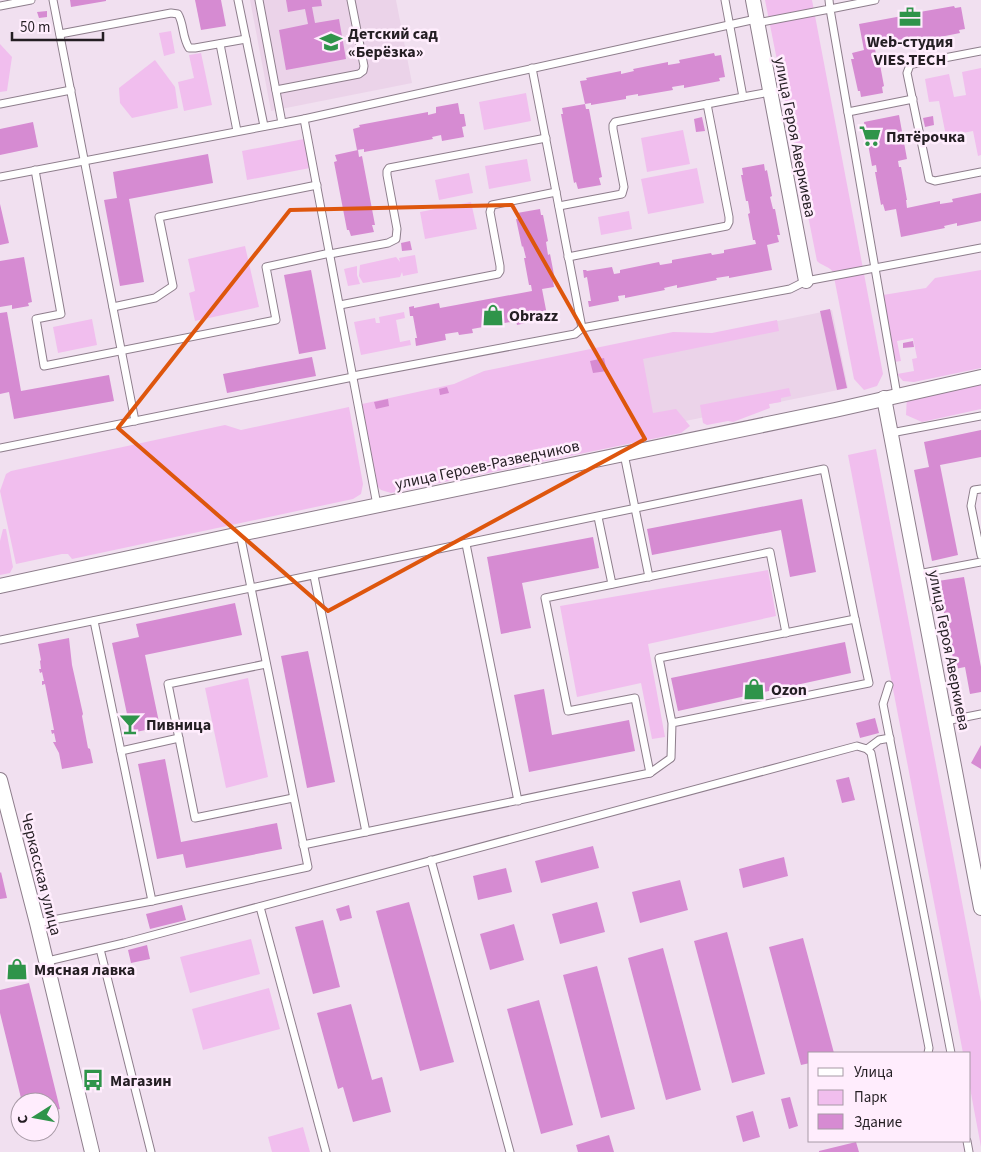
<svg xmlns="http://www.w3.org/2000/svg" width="981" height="1152" font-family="'Source Sans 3',sans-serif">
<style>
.built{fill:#ebd3e9}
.green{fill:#f1beee}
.building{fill:#d68bd2}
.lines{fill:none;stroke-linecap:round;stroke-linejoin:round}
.service-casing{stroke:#8e7e8c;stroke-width:9}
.minor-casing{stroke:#8e7e8c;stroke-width:16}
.service{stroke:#fff;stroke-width:7}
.minor{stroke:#fff;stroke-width:14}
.marked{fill:none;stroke:#de560d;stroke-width:4;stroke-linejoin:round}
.labels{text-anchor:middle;stroke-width:5;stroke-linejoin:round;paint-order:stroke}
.poi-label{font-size:16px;font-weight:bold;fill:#241e23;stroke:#ffedfd;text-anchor:start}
.street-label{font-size:16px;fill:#241e23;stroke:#ffedfd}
</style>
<rect width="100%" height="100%" fill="#f1e0f0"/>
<g class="built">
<polygon points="250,0 396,0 412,83 271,111"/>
<polygon points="832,310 848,388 646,429 636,350"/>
</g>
<g class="green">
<path d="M765 0H812L883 374 877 386 864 390 854 379 833 272C829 266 822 266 817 261Z"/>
<polygon points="171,31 175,53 164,56 159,33"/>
<polygon points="0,44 12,57 7,91 0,92"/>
<polygon points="201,53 212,105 184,111 178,82 194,78 189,55"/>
<polygon points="155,60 175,87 178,108 132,118 120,103 119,88"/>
<polygon points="981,68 981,155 978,156 973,131 946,136 939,101 929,102 925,79 949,74 954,97 966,95 962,72"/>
<polygon points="526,93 531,121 484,130 479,102"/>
<polygon points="683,130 690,164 647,172 641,138"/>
<polygon points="304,139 310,168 247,180 242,151"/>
<polygon points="527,159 531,181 489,189 485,166"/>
<polygon points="697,168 704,203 648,214 641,179"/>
<polygon points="469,173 473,193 439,200 435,180"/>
<polygon points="471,202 477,229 425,239 420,212"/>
<polygon points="629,211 632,229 601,235 598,217"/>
<polygon points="245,246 259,307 195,321 189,293 195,291 188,259"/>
<polygon points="415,255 418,273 403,276 402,272 400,277 363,283 359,276 360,265 396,257 400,262 399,258"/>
<polygon points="357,266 357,275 360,284 348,286 344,269"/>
<polygon points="981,270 981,368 914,382 903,381 897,374 914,371 912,359 917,358 913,338 897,341 901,361 894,362 883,295 926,288 935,278"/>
<polygon points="404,312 405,318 396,320 400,342 410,340 411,345 361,355 354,322 375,318 376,323 380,323 379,317"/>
<polygon points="92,319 97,345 58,353 53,327"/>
<polygon points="777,320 779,331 643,359 653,413 676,409 690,426 681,433 391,493 381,490 377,486 362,404 454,384 484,371 673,332 712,333"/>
<polygon points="981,377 981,409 922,422 906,415 907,395"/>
<polygon points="789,388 791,396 781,398 781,402 769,404 770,408 733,422 728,421 707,425 703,423 700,405"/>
<polygon points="349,407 363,484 361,494 353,499 72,559 68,554 62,554 16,564 0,491 6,474 11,471 225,425 241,430"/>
<polygon points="876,449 981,1002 981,1147 970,1088 970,1053 963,1053 848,455"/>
<polygon points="3,529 6,529 13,567 10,573 0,575 0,541"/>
<polygon points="768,570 776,616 648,644 665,737 652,739 641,683 577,697 560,606"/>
<polygon points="248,678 268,777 226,788 205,688"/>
<polygon points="251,939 260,974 190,993 180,957"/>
<polygon points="269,988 280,1029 203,1050 192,1009"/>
<polygon points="303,1127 310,1152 272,1152 268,1137"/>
</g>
<g class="building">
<polygon points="70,0 106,0 106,1 71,7"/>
<polygon points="195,0 221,0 226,26 201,30"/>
<polygon points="286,0 321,0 322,6 312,7 315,23 339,19 346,59 286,70 279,30 308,24 305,9 288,12"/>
<polygon points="954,6 955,8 961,7 965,29 959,30 960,33 920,41 919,38 907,40 908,43 875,49 876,54 878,54 884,86 882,87 883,93 861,97 860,91 858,91 851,59 854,59 852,53 864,50 859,24 902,16 903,18 915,16 914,13"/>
<polygon points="47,11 47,17 39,18 37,12"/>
<polygon points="714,53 715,56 721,55 725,77 719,78 720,81 684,88 684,85 672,87 673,90 638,96 638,94 626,96 626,99 591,105 591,103 585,104 586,109 589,109 602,177 599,178 601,185 578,189 576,182 574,183 561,114 563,114 562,108 585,104 580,81 587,80 586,78 621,71 621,74 634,71 633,69 668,62 668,65 680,63 679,60"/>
<polygon points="458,103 460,114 464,114 466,126 462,127 464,137 442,141 441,135 432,137 433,139 381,149 364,152 364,149 357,150 353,129 360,127 359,125 428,112 428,115 436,113 436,107"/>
<polygon points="899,115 907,159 898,161 899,167 901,167 907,200 906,200 907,208 940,201 940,204 953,202 952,199 981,193 981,221 957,226 957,223 944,226 945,228 901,237 896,209 885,211 883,204 881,205 875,172 877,172 876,165 872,166 864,122"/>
<polygon points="933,116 934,125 925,127 923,118"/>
<polygon points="702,117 705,131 696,132 694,119"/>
<polygon points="33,122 38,147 0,155 0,129"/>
<polygon points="358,150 359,157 362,156 375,225 372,225 374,232 351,236 349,230 347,230 334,162 337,161 335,155"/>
<polygon points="208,154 213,183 129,199 144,282 120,286 104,200 117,198 113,172"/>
<polygon points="764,164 765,171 767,170 772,196 770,197 773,209 775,209 780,235 777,235 779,242 767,245 772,270 729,278 729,276 716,278 717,280 677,288 677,285 664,288 665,290 625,298 625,295 618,296 619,301 589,307 588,301 591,301 587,277 584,278 583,270 586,270 587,271 612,267 614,274 620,273 620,270 659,262 660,265 672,263 672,260 711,253 712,255 724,253 724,250 756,244 755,240 753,240 748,214 750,213 748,201 746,201 741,175 743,175 742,168"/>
<polygon points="0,204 9,243 0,245"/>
<polygon points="540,209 541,215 543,215 548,241 546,242 548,255 550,254 555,280 553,281 554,287 542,289 547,315 530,318 530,322 517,325 516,321 472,329 473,333 459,335 458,332 445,334 446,340 416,346 415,338 417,338 413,316 410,316 409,307 414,306 414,308 439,303 440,308 532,291 531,285 529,285 524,258 526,258 523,246 522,247 516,219 518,219 517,213"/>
<polygon points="410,241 412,250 402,251 401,243"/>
<polygon points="24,257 32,302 28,303 29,306 12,309 12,305 0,307 0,261"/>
<polygon points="311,270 326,349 299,354 284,275"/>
<polygon points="830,309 847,388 837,390 820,311"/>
<polygon points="7,312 21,391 109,375 114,401 14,419 9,392 0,394 0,313"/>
<polygon points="913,341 914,347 903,348 903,343"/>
<polygon points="312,357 316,376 227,393 223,374"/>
<polygon points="604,358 607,371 593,373 590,361"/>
<polygon points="447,387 449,393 440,395 439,389"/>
<polygon points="388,399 389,406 376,409 374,402"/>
<polygon points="981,430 981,457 940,465 958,555 932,561 914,470 929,467 924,442"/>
<polygon points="802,499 816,572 790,577 781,530 652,555 647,529"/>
<polygon points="593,537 599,568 522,583 531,628 501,634 487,557"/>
<polygon points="964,577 981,667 981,692 970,694 965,667 955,669 938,581"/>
<polygon points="235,603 242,635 145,655 160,727 131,733 112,643 139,637 136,624"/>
<polygon points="69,638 72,665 83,714 82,716 88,748 90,749 93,763 62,769 59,753 53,742 56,742 54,733 52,734 51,730 54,730 45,684 42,685 42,681 44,681 42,672 40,673 39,669 41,669 40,661 41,660 38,644"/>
<polygon points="845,642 851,673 678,711 671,678"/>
<polygon points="308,651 335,782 307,788 281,656"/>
<polygon points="544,689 552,735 629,720 635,751 529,772 514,695"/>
<polygon points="875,718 879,733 860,738 856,723"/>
<polygon points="981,745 981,769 971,763"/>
<polygon points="165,759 181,842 277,823 282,849 186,868 183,854 157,859 138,764"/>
<polygon points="849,777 855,800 842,803 836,780"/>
<polygon points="593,846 599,868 541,883 535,861"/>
<polygon points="784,857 788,876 743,888 739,869"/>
<polygon points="506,868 512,892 478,900 473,876"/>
<polygon points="1,872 7,898 0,899 0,873"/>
<polygon points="680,880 688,910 640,923 632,892"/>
<polygon points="409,902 454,1062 420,1071 376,911"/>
<polygon points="597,902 605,932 560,944 552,914"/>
<polygon points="182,905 186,920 150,929 146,914"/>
<polygon points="349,905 352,918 340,921 336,909"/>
<polygon points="323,920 340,987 313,994 295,927"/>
<polygon points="514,924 524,960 490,970 480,934"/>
<polygon points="727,932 765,1074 732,1083 694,941"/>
<polygon points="803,938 834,1053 810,1053 810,1063 801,1065 769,947"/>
<polygon points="147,945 150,959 131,963 128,950"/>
<polygon points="663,948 701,1090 666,1100 628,958"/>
<polygon points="597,966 635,1109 601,1118 563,975"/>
<polygon points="29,983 60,1109 50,1111 50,1102 22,1102 0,1013 0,990"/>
<polygon points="539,1000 573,1125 541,1134 507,1009"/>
<polygon points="351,1004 372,1080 382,1077 391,1112 353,1122 343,1087 338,1089 317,1013"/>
<polygon points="790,1097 798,1126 789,1129 781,1099"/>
<polygon points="753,1111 760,1137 743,1142 736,1116"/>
<polygon points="609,1135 614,1152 578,1152 576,1145"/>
<polygon points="856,1142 859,1152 819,1152 819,1151"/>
</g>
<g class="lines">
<g class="service-casing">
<g id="service">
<polyline points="53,0 135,421"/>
<polyline points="238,0 264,126"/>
<polyline points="259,0 282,123"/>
<polyline points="875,0 830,9 897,395"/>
<polyline points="0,6 31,0"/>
<polyline points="757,23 830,9 829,0"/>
<path d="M60 34 171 13 178 14C184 24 182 37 189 48H195L246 39"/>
<polyline points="220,44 237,131"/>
<polyline points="981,51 913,64 910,65 907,73 929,179 935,181 981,172"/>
<polyline points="532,68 556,192"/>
<polyline points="276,90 359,74 363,71 364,66 351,0"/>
<polyline points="743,97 770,92"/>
<polyline points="0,104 71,90"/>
<polyline points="848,112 913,99"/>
<polyline points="304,119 377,505"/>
<polyline points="35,170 61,314 36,319 44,366 276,320 266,267 330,253"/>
<polyline points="0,177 304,119 756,19"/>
<polyline points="559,206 622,194 624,187 613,129 613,125 615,122 743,97 725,0"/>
<polyline points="330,254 388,243 396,239 397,229 387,175 387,171 389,168 546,138"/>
<polyline points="568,257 727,226 729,222 729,217 707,104"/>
<polyline points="340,305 498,274 500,271 500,266 490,212 492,205 556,192 582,328 575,334 353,376"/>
<polyline points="113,307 155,298 173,286 159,217 317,185"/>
<polyline points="582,328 790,289 806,281 981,248"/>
<polyline points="891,433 981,416"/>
<polyline points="0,448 353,377"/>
<polyline points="624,454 649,577"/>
<polyline points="981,489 974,490 971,506 981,555"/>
<polyline points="598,517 612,584"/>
<polyline points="466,544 518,801"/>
<polyline points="918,574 981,562"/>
<polyline points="314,576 366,832"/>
<polyline points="94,621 152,901"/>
<polyline points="0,640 824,469 855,619"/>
<polyline points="266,664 168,684 195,818 293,798"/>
<polyline points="889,685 883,704 951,1053"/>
<polyline points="946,721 981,714"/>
<polyline points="867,749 879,740 890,738"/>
<polyline points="121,751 179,738"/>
<polyline points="650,773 635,698 568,711 545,598 770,552 786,633"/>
<polyline points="303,845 650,773 671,758 672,723 659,658 855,619 869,683 672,723"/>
<polyline points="431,860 510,1152"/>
<polyline points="260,907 326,1152"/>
<polyline points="37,923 152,901 308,867 240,534"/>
<polyline points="100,949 151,1152"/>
<polyline points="52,960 124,943 857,746 867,749 871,753 929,1048 928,1053"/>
<polyline points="967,1141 969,1152"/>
</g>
</g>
<g class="minor-casing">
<g id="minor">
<polyline points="753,0 806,281"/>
<polyline points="884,398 981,908"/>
<polyline points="0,586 240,534 835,410 981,377"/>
<polyline points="0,780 37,923 92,1152"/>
</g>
</g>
<use href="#service" class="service"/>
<use href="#minor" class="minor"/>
</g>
<path class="marked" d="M512 205 645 439 328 611 118 428 290 210Z"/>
<defs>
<g id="office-bare" transform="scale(1.725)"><path d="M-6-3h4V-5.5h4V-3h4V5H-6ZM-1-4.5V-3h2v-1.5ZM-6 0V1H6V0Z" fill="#2f944a" stroke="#ffedfd" stroke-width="2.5" paint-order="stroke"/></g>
<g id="school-bare" transform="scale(1.725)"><path d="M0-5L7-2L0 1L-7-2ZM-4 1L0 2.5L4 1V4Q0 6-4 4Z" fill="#2f944a" stroke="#ffedfd" stroke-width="2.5" paint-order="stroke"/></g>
<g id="supermarket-bare" transform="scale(1.725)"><path d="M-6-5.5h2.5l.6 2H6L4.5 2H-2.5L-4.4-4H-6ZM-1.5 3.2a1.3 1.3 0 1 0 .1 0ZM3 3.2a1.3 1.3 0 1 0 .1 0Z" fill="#2f944a" stroke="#ffedfd" stroke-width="2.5" paint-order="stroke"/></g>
<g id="shop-bare" transform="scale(1.725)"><path d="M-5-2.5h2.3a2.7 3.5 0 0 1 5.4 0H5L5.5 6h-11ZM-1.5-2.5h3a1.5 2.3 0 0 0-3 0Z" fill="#2f944a" stroke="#ffedfd" stroke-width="2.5" paint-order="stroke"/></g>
<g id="bar-bare" transform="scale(1.725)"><path d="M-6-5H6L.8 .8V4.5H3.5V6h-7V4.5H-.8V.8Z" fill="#2f944a" stroke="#ffedfd" stroke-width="2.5" paint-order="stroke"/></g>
<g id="bus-bare" transform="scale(1.725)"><path d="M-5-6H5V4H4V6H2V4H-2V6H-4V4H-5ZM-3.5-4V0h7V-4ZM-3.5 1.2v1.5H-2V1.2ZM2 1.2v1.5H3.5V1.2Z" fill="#2f944a" stroke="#ffedfd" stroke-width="2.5" paint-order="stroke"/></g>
</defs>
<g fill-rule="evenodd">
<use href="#office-bare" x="910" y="17"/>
<use href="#school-bare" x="331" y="42"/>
<use href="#supermarket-bare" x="870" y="136"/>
<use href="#shop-bare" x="493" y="315"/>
<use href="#shop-bare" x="754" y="689"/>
<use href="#bar-bare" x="130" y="724"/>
<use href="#shop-bare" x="17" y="969"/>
<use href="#bus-bare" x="93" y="1080"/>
</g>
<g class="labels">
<g class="poi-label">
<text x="348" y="39">Детский сад<tspan x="348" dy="18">«Берёзка»</tspan></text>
<text x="910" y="47" text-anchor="middle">Web-студия<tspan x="910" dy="18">VIES.TECH</tspan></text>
<text x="886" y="142">Пятёрочка</text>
<text x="509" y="321">Obrazz</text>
<text x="771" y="695">Ozon</text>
<text x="146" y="730">Пивница</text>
<text x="34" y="975">Мясная лавка</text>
<text x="110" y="1086">Магазин</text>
</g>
<g class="street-label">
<text transform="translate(796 137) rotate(79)" y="6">улица Героя Аверкиева</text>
<text transform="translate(487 464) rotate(-12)" y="6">улица Героев-Разведчиков</text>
<text transform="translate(950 650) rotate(79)" y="6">улица Героя Аверкиева</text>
<text transform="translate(42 874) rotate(76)" y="6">Черкасская улица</text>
</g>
</g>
<rect x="808" y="1052" width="162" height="90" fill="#ffedfd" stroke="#a79aa6"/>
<rect x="818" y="1068" width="25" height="8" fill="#ffffff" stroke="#a79aa6"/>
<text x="854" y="1077" font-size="15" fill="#241e23">Улица</text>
<rect x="818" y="1090" width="25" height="15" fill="#f1beee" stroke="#a79aa6"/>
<text x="854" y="1102" font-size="15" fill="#241e23">Парк</text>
<rect x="818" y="1114" width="25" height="15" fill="#d68bd2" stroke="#a79aa6"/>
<text x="854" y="1127" font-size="15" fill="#241e23">Здание</text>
<g transform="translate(35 1117) rotate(259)"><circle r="24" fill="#ffedfd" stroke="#a79aa6"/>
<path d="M0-4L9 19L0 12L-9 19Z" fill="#2f944a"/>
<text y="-8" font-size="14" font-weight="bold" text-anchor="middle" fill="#241e23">С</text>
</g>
<path d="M12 32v8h91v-8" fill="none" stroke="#241e23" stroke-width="2.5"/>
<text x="20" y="32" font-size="15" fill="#241e23" stroke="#ffedfd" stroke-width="4" paint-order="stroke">50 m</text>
</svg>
